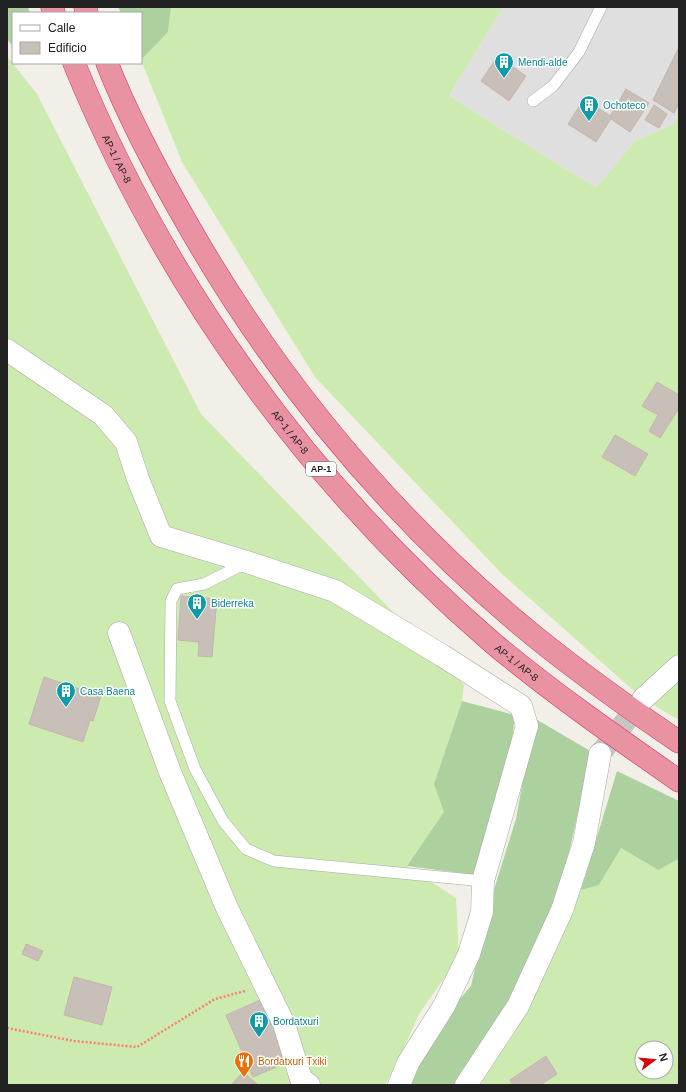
<svg xmlns="http://www.w3.org/2000/svg" width="686" height="1092" font-family="Arial,sans-serif">
<style>
.residential{fill:#e0dfdf}
.grass{fill:#cdebb0;fill-rule:evenodd}
.forest{fill:#add19e}
.building{fill:#c7bfb8;stroke:#c4b6ab}
.lines{fill:none;stroke-linecap:round;stroke-linejoin:round}
.street-tunnel{stroke:#c8c6c1;stroke-width:22;stroke-dasharray:22 11;stroke-linecap:butt}
.lane-casing{stroke:#a9a9a9;stroke-width:12}
.street-casing{stroke:#a9a9a9;stroke-width:23}
.highway-casing{stroke:#dc2a67;stroke-width:23}
.path{stroke:#fa8072;stroke-width:2.5;stroke-dasharray:2 2;stroke-linecap:butt}
.lane{stroke:#fff;stroke-width:11}
.street{stroke:#fff;stroke-width:22}
.highway{stroke:#e892a2;stroke-width:22}
.labels{text-anchor:middle;stroke-width:3;stroke-linejoin:round;paint-order:stroke}
.shield{fill:#fff;stroke:#646464;stroke-width:1}
.shield-label{font-size:9px;font-weight:bold;fill:#222}
.culture-label{font-size:10px;fill:#0d838f;stroke:#fff;text-anchor:start}
.street-label{font-size:10px;fill:#222;stroke:#fff}
.food-label{font-size:10px;fill:#c56008;stroke:#fff;text-anchor:start}
</style>
<rect width="100%" height="100%" fill="#f2efe9"/>
<polygon class="residential" points="503,7 679,7 679,115 674,124 635,141 596,188 449,96"/>
<g class="grass">
<polygon points="171,7 503,7 449,96 596,188 635,141 674,124 679,114 679,720 643,699 502,574 315,377 182,162 141,60 168,32"/>
<polygon points="7,56 37,94 201,414 464,685 462,701 434,784 445,812 407,866 456,898 459,957 419,1014 397,1063 385,1085 7,1085"/>
<path d="M621 848 658 870 679 859V1085H477L525 1015 581 890 599 885ZM642 1048H666V1072H642Z"/>
</g>
<g class="forest">
<polygon points="7,7 28,7 30,13 13,13 13,47 7,39"/>
<polygon points="118,7 171,7 168,32 141,60 141,13 121,13"/>
<polygon points="462,701 515,715 512,741 476,875 407,866 444,812 434,784"/>
<polygon points="534,718 592,752 559,896 510,1003 456,1085 411,1085 436,1027 471,986 493,893 516,819"/>
<polygon points="617,771 679,801 679,859 658,870 621,848 599,885 581,890"/>
</g>
<g class="building">
<polygon points="679,47 679,103 674,113 653,100"/>
<polygon points="498,56 526,76 509,101 481,81"/>
<polygon points="626,89 649,103 630,132 611,119 612,117 610,116"/>
<polygon points="584,99 612,117 596,142 568,124"/>
<polygon points="654,105 667,114 659,128 645,120"/>
<polygon points="657,382 679,395 679,408 660,438 649,431 658,415 642,406"/>
<polygon points="615,435 648,454 635,476 602,457"/>
<polygon points="181,596 217,599 212,657 198,656 199,642 178,640"/>
<polygon points="44,677 101,696 93,721 90,720 83,742 29,724"/>
<polygon points="26,944 43,951 38,961 22,954"/>
<polygon points="74,977 112,987 102,1025 64,1015"/>
<polygon points="265,998 291,1061 253,1077 226,1015"/>
<polygon points="546,1056 557,1074 540,1085 513,1085 510,1080"/>
<polygon points="243,1072 258,1085 231,1085"/>
</g>
<g class="lines">
<polyline class="street-tunnel" points="600,754 643,699"/>
<g class="lane-casing">
<g id="lane">
<polyline points="533,101 553,86 579,52 601,7"/>
<polyline points="246,563 204,584 177,589 171,601 170,701 195,769 223,821 246,849 274,861 483,881"/>
</g>
</g>
<g class="street-casing">
<g id="street">
<polyline points="7,350 103,415 126,442 138,479 161,536 247,562 335,591 443,656 521,706 527,726 483,881 482,912 469,954 444,1006 408,1063 399,1085"/>
<polyline points="119,633 170,772 227,908 284,1024 301,1079 309,1085"/>
<polyline points="643,699 679,666"/>
<polyline points="466,1085 518,1006 562,910 584,843 600,754"/>
</g>
</g>
<g class="highway-casing">
<g id="highway">
<polyline points="52,7 54,13"/>
<polyline points="85,7 87,13"/>
<path id="s1" d="M74 63C165 286 311 487 494 644 553 693 616 737 679 781"/>
<path d="M107 63C129 119 158 173 188 225 273 374 384 509 516 621 568 665 623 704 679 742"/>
</g>
</g>
<polyline class="path" points="7,1028 74,1041 137,1047 215,999 245,991"/>
<use href="#lane" class="lane"/>
<use href="#street" class="street"/>
<use href="#highway" class="highway"/>
</g>
<defs>
<g id="building-pin" transform="scale(1)"><path d="M0 17L-7.5 6A9.5 9.5 0 1 1 7.5 6Z" fill="#0f9aa8" stroke="#fff"/><path d="M-4-6H4V6H1V3H-1V6H-4ZM-2.5-4.3h1.7v1.8h-1.7ZM.8-4.3h1.7v1.8H.8ZM-2.5-1h1.7V.8h-1.7ZM.8-1h1.7V.8H.8Z" fill="#fff"/></g>
<g id="restaurant-pin" transform="scale(1)"><path d="M0 17L-7.5 6A9.5 9.5 0 1 1 7.5 6Z" fill="#e8710a" stroke="#fff"/><path d="M-5-6h1v4h1v-4h1v4h1v-4h1v5L-1.5 .5V6h-2V.5L-5-1ZM5-6V6H3V1.5H1.5Q1.5-4 5-6Z" fill="#fff"/></g>
</defs>
<g fill-rule="evenodd">
<use href="#building-pin" x="504" y="62"/>
<use href="#building-pin" x="589" y="105"/>
<use href="#building-pin" x="197" y="603"/>
<use href="#building-pin" x="66" y="691"/>
<use href="#building-pin" x="259" y="1021"/>
<use href="#restaurant-pin" x="244" y="1061"/>
</g>
<g class="labels">
<rect class="shield" x="306" y="462" width="30" height="14" rx="3"/>
<g class="shield-label">
<text x="321" y="472">AP-1</text>
</g>
<g class="culture-label">
<text x="518" y="66">Mendi-alde</text>
<text x="603" y="109">Ochoteco</text>
<text x="211" y="607">Biderreka</text>
<text x="80" y="695">Casa Baena</text>
<text x="273" y="1025">Bordatxuri</text>
</g>
<g class="street-label">
<text dy="4" stroke="none"><textPath href="#s1" startOffset="105">AP-1 / AP-8</textPath></text>
<text dy="4" stroke="none"><textPath href="#s1" startOffset="429">AP-1 / AP-8</textPath></text>
<text dy="4" stroke="none"><textPath href="#s1" startOffset="753">AP-1 / AP-8</textPath></text>
</g>
<g class="food-label">
<text x="258" y="1065">Bordatxuri Txiki</text>
</g>
</g>
<rect width="686" height="1092" fill="none" stroke="#222222" stroke-width="16"/>
<rect x="12" y="12" width="130" height="52" fill="#ffffff" stroke="#a7a7a7"/>
<rect x="20" y="25" width="20" height="6" fill="#ffffff" stroke="#a7a7a7"/>
<text x="48" y="32" font-size="12" fill="#222222">Calle</text>
<rect x="20" y="42" width="20" height="12" fill="#c7bfb8" stroke="#a7a7a7"/>
<text x="48" y="52" font-size="12" fill="#222222">Edificio</text>
<g transform="translate(654 1060) rotate(74)"><circle r="19" fill="#ffffff" stroke="#a7a7a7"/>
<path d="M0-3L7 15L0 10L-7 15Z" fill="#d40000"/>
<text y="-6" font-size="11" font-weight="bold" text-anchor="middle" fill="#222222">N</text>
</g>
</svg>
